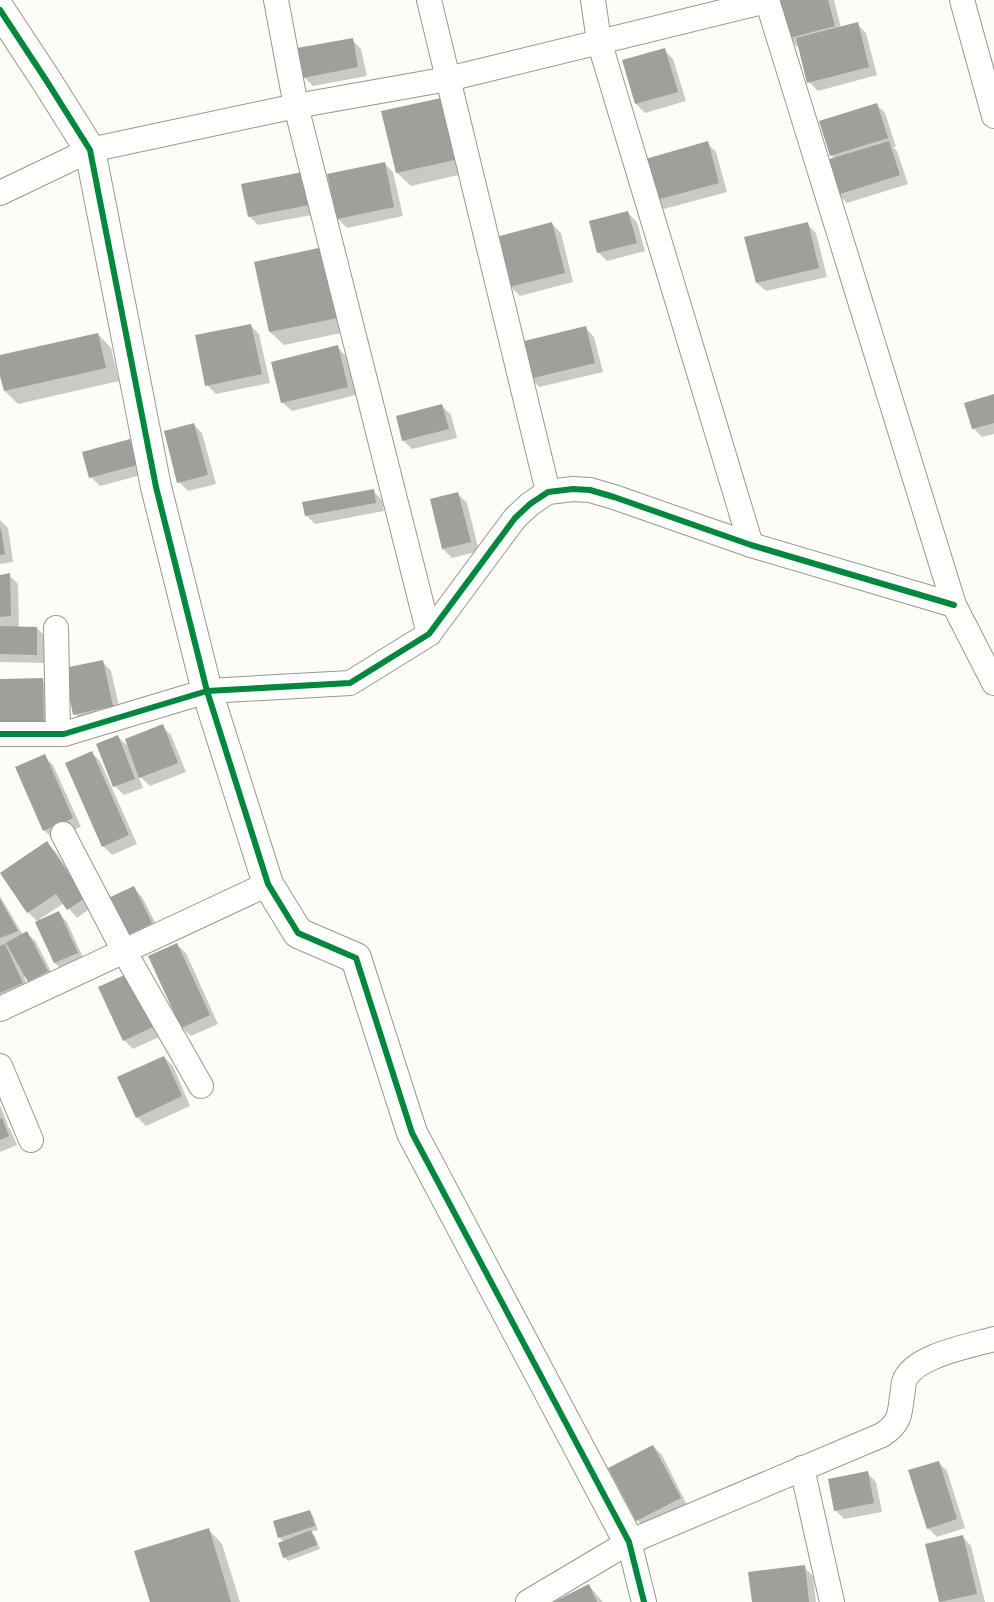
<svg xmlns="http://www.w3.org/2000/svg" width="994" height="1602" font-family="Spectral,serif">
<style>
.shadow{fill:#0003}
.building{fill:#a19f9c}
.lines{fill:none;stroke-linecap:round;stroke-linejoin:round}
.minor-casing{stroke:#979795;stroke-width:26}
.tertiary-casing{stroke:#979795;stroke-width:32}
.minor{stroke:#fffffe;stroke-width:24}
.tertiary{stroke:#fffffe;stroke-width:30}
.cycleway-casing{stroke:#fff;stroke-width:10}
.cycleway{stroke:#00873e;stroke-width:6}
</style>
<rect width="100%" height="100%" fill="#fdfcf7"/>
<g class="shadow">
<polygon points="778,0 834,0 841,28 857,24 866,33 877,75 818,91 809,82 799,46 797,47 788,38"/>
<polygon points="352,40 361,49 367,76 313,86 304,77"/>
<polygon points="664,50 673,59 686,101 645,113 636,104 624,61"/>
<polygon points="440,99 467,173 411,186 397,173"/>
<polygon points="876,104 885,113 896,147 893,147 897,151 908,184 847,203 838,194 835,159 831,155"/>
<polygon points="707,143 716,152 727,192 664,209 655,200"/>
<polygon points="384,163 393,172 403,216 347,228 338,219"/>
<polygon points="302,174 317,214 258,225 249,216"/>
<polygon points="628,213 637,222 645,251 607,261 598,252"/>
<polygon points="552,224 561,233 573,282 520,296 511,287"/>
<polygon points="807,224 816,233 827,277 766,291 757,283"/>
<polygon points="323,249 351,331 284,345 270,332"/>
<polygon points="250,325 259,334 270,383 216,394 207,385"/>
<polygon points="586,328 594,337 603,372 539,387 530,378"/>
<polygon points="98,334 111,348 119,381 18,404 5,391 0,370 0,356"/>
<polygon points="337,347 346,356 356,395 292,411 283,403"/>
<polygon points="994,396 994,434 982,437 973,428"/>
<polygon points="442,406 451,415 457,438 412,449 403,440"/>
<polygon points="193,424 202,433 216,484 188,491 179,482"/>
<polygon points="130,441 139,450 145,474 100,486 91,477"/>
<polygon points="373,491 382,500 384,511 315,524 306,515"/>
<polygon points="458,494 467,503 479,551 452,558 443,549"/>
<polygon points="0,520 8,528 13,562 0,564"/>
<polygon points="9,575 18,584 19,628 37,628 46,637 45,663 0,662 0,577"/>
<polygon points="103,662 111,671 121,715 84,723 75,714"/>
<polygon points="0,680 42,680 51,689 52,735"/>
<polygon points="162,726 171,735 186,772 150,786 138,775 143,788 124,795 115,786 98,744 118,737 130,748"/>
<polygon points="91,752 100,761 137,844 112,855 103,846"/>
<polygon points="44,756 53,765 81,827 53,839 44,830 17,768"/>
<polygon points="47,843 56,852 92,907 77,918 64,903 40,919 41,921 59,913 67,922 85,962 64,972 55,963 37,922 38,922 28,912 2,873"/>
<polygon points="133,888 142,897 160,932 123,937"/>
<polygon points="0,896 23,935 27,933 36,942 56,981 38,990 24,976 30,992 0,1006"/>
<polygon points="177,945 186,953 218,1024 191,1036 182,1028 150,957"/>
<polygon points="129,975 161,1036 133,1049 124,1040"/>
<polygon points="164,1057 173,1066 190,1106 146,1126 137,1117"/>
<polygon points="0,1105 8,1125 7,1126 10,1129 17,1145 0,1152"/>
<polygon points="653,1446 662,1455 688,1507 646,1529 637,1520 610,1468"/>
<polygon points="938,1462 947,1471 965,1528 937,1537 928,1528"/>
<polygon points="867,1473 876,1482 882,1512 844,1519 835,1510"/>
<polygon points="309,1512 313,1516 318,1530 311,1532 315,1536 320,1549 288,1561 284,1557 284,1542 279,1537"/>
<polygon points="209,1530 222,1544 240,1602 151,1602"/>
<polygon points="963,1537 971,1546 985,1602 940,1602"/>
<polygon points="804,1567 813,1576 816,1602 753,1602"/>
<polygon points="589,1586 603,1602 556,1602"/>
</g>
<g class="building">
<polygon points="776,0 828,0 835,26 786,39"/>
<polygon points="858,22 869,67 807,83 796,38"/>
<polygon points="353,38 358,67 303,78 297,48"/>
<polygon points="665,48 678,92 635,104 622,60"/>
<polygon points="441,98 455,160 396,173 381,111"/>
<polygon points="877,103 888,138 830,156 819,121"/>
<polygon points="708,141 719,183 653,201 642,160"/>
<polygon points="889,141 900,175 837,195 826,160"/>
<polygon points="385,162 394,207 337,219 327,174"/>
<polygon points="303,172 309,205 248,217 241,184"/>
<polygon points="628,211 637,243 597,253 589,221"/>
<polygon points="552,222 565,273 509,287 496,237"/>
<polygon points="808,222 819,268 756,283 744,237"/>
<polygon points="323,247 338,318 269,332 254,262"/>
<polygon points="251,324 262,374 205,386 195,335"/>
<polygon points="586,326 595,363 529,379 520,342"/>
<polygon points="98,333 106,368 4,391 0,376 0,355"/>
<polygon points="338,345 348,387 281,403 271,362"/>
<polygon points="994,394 994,423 972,429 964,403"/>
<polygon points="442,404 449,429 402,441 396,416"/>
<polygon points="194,423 208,475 177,483 164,431"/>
<polygon points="130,439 137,465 89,478 82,452"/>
<polygon points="374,489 376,503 305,516 302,502"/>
<polygon points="458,492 471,542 442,549 430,499"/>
<polygon points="0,529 1,529 5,554 0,555"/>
<polygon points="10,573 11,616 0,617 0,575"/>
<polygon points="0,626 37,627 37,655 0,654"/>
<polygon points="103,660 113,706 73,715 64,668"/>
<polygon points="43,678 44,727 0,728 0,679"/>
<polygon points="163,724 178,763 139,778 125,739"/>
<polygon points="118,735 135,779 113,787 96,744"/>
<polygon points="92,751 129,835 102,847 65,763"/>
<polygon points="45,754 73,818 43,831 15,767"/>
<polygon points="47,841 85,898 67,910 56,894 27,913 0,873"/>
<polygon points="134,886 152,923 122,938 104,900"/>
<polygon points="0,899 18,931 0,938"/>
<polygon points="59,911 78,953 54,963 35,922"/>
<polygon points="27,931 48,971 28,982 6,943"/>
<polygon points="177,943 210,1015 181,1028 148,956"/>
<polygon points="5,944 23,983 0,993 0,946"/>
<polygon points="129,973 153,1027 123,1041 98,987"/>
<polygon points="164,1056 182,1096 136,1118 117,1077"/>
<polygon points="2,1118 9,1136 0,1140 0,1119"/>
<polygon points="653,1445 681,1498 636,1521 608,1468"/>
<polygon points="939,1461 957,1519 927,1529 908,1470"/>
<polygon points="868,1471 874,1503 834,1511 828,1479"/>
<polygon points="310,1510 315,1526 278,1538 273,1521"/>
<polygon points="209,1528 231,1602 150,1602 134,1551"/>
<polygon points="311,1530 317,1545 283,1558 278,1543"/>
<polygon points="963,1535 977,1594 939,1602 925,1544"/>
<polygon points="805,1565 809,1602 752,1602 748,1572"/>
<polygon points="589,1584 597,1602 553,1602"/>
</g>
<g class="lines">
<g class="minor-casing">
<g id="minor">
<polyline points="276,0 296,106 429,634"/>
<polyline points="429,0 548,492"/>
<polyline points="593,0 599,41 751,545"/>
<polyline points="767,0 954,605 994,683"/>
<polyline points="962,0 994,116"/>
<polyline points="0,193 90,150 296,106 448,79 767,1"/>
<polyline points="56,628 58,733"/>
<polyline points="0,734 64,734 207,691 350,683 429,634 515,518 530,504 548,492 573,489 590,490 614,497 751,545 954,605"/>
<polyline points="63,834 124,951 201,1086"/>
<polyline points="0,1009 268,884"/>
<polyline points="0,1066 31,1140"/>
<polyline points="802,1468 832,1602"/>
<polyline points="629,1542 644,1602"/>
<path d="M528 1602 629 1542 882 1435C899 1424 900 1416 902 1396 903 1392 903 1386 904 1382 912 1356 970 1346 994 1339"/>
</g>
</g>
<g class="tertiary-casing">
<polyline id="tertiary" points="0,10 46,80 90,150 156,487 207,691 268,884 298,933 356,958 412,1133 629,1542"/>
</g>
<use href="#minor" class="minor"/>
<use href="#tertiary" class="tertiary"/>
<g class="cycleway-casing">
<g id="cycleway">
<polyline points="0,10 46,80 90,150 156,487 207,691 268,884 298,933 356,958 412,1133 629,1542 644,1602"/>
<polyline points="0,734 64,734 207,691 350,683 429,634 515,518 530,504 548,492 573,489 590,490 614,497 751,545 954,605"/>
</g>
</g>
<use href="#cycleway" class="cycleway"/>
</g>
</svg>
